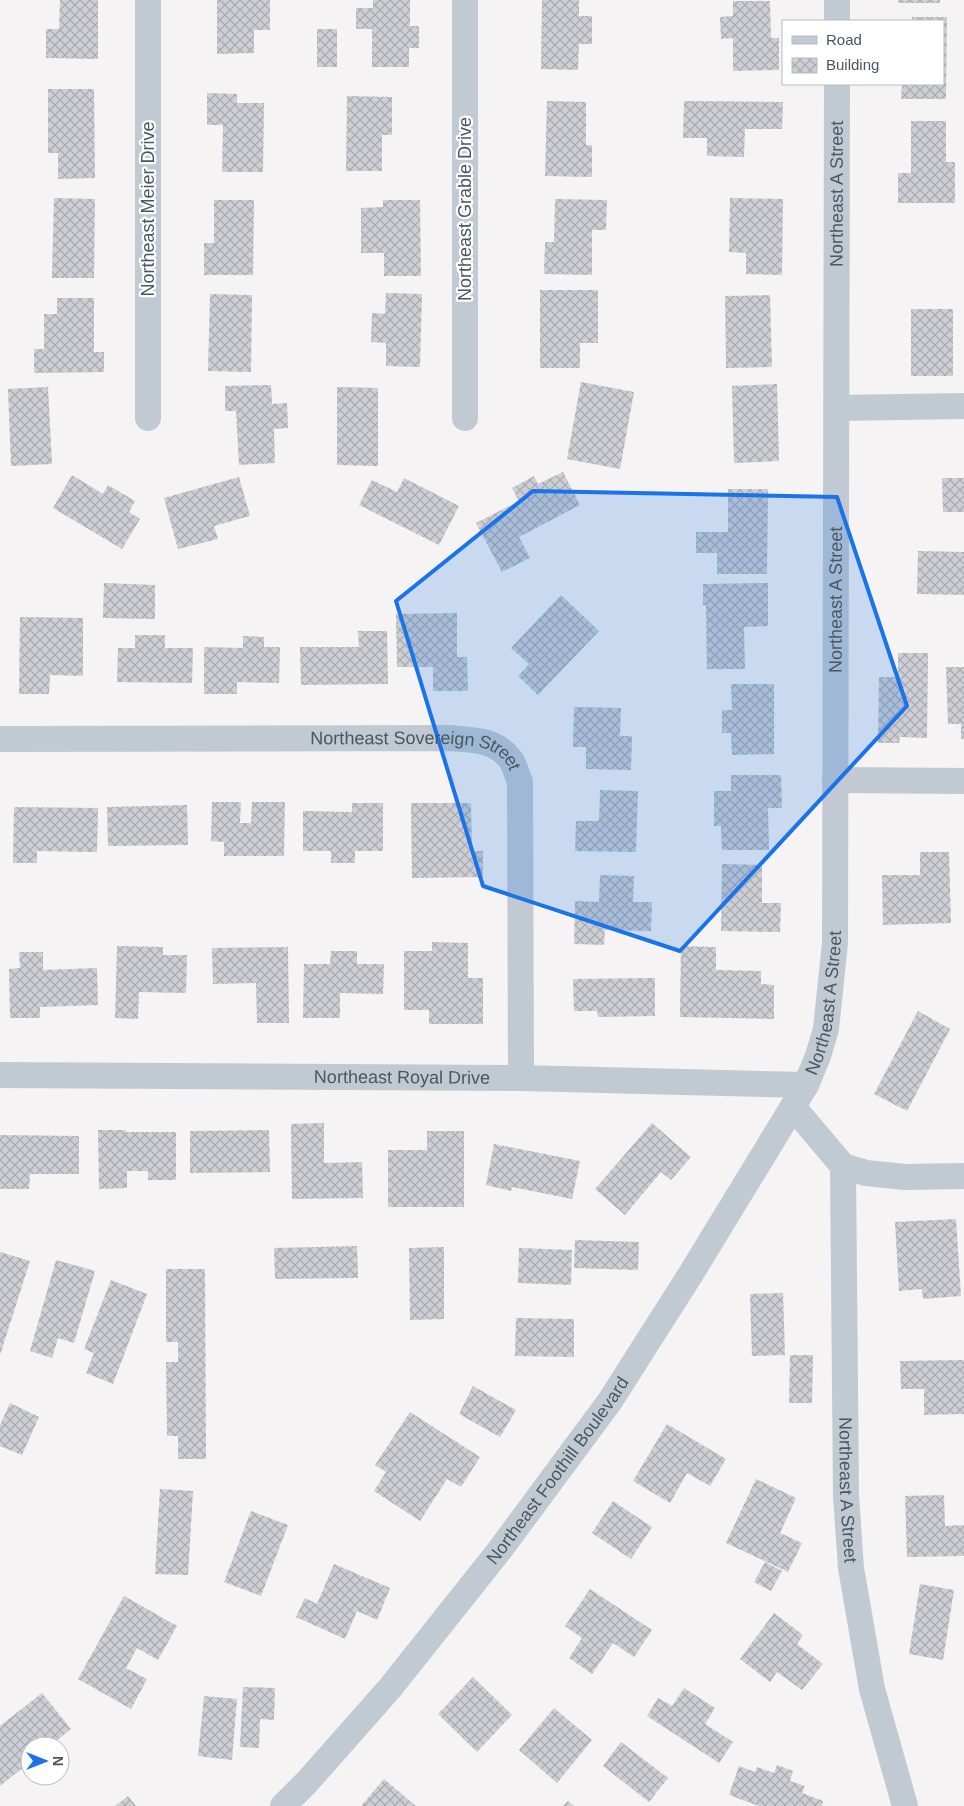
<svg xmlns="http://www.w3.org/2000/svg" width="964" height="1806" font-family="Arial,sans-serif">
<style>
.building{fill:url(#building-cross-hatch)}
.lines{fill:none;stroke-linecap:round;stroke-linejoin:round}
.minor{stroke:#c1cad2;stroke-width:26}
.marked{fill:#1a73e8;fill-opacity:0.2;stroke:#1a73e8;stroke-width:4;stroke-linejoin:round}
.labels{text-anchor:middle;stroke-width:4.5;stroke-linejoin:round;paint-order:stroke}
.street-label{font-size:18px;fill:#4a5661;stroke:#fff}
</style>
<defs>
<pattern id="building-cross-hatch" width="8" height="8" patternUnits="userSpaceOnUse" patternTransform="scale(1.25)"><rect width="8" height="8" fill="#cdcfd5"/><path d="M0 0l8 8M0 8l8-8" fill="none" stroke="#a8abb0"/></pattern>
</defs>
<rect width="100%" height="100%" fill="#f5f3f3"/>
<g class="building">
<polygon points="60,0 98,0 98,59 46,58 46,29 59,29"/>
<polygon points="217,0 270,0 270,30 254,30 254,53 217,54"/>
<polygon points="373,0 410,0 410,26 419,26 419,48 409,48 409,67 372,67 372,29 356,29 356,8 373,8"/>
<polygon points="542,0 579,0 579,16 592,16 592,44 579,44 578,70 541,69"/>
<polygon points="899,0 940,0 940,3 898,3"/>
<polygon points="733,1 770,1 771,38 779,38 779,70 733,71 733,38 721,39 720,17 733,16"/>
<polygon points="912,17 947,17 946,99 901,99 902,84 943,84 943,21 912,21"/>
<rect x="317" y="29" width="20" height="38"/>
<polygon points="48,89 94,89 95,178 58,179 58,153 48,153"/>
<polygon points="207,93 237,94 237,103 264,103 263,172 222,172 223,125 207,125"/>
<polygon points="347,96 392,97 392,135 382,135 382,171 346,171"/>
<polygon points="547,101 586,102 586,145 592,145 592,177 545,176"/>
<polygon points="684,101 783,102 782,129 745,129 744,157 707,156 707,138 683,138"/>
<polygon points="911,121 946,121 946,162 955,162 955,203 898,203 898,173 911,173"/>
<polygon points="54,198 95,199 94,278 52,278"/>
<polygon points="730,198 783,199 782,275 746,274 746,253 729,252"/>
<polygon points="555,199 607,200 606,230 592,230 592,275 544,274 545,242 554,242"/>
<polygon points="214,200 254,200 253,275 204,275 204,243 214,243"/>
<polygon points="383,200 420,200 421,276 384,276 384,253 361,253 361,208 383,207"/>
<polygon points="540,290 598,290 598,343 580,343 580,368 540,368"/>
<polygon points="386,293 422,294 420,367 386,366 386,343 371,342 372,313 385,314"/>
<polygon points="210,294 252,295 251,372 208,371"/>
<polygon points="770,295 772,367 726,368 725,296"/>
<polygon points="57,298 94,298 94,352 104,352 104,372 34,373 34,349 44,349 44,314 57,314"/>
<rect x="911" y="309" width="42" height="67"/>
<polygon points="581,382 634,392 620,469 567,459"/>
<polygon points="777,384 779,461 734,463 732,386"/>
<polygon points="271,385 272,404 287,403 288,428 274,429 275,463 239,465 236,411 225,411 225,386"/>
<polygon points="48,387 52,464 11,466 8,389"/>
<polygon points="337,387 378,388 378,466 337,465"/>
<polygon points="563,472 580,505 519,537 530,558 502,572 476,523 519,501 512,488 534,476 538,484"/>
<polygon points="72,475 103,494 108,485 135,501 129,512 140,519 122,549 53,508"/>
<polygon points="239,477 250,516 214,526 218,539 178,549 164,498"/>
<polygon points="404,478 459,506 439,545 359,505 372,480 397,492"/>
<polygon points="942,478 964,478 964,512 943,512"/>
<polygon points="728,489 768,489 767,574 717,574 717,553 696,553 696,532 728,532"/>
<polygon points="918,551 964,552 964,595 917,594"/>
<polygon points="104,583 155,585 155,619 103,618"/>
<polygon points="768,583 768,626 744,627 745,669 707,669 706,605 703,605 703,584"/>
<polygon points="561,595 599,631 538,695 518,676 529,664 511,648"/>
<polygon points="457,613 457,657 467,657 468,691 433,691 433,667 397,667 396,614"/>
<polygon points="20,617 83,618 83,676 50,675 49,694 19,694"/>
<polygon points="358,631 387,631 388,684 301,685 300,647 359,647"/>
<polygon points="135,635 165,635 165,648 193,648 192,683 117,682 118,648 135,648"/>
<polygon points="243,636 264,637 264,647 280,647 279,683 237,682 237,694 204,694 204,647 243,648"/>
<polygon points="898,653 928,653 927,738 900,737 899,743 878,743 879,677 898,677"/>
<polygon points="946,667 964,667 964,739 961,739 961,724 948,724"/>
<polygon points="731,684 774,684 774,754 732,755 731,733 722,733 722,710 732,710"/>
<polygon points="574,707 621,708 620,736 632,736 631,770 586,769 586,747 573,747"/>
<polygon points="731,775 781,775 782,808 768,808 769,850 722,850 721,826 714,826 714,791 731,791"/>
<polygon points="600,790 638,791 636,852 575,851 576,821 599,821"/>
<polygon points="212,802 241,802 240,823 251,823 252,802 285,802 284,856 224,856 224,842 211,841"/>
<polygon points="352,803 383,803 383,851 355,851 355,863 331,863 331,851 303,851 303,811 352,812"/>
<polygon points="411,803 471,803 472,851 483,851 483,877 412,878"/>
<polygon points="187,805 188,845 108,846 107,807"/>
<polygon points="14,807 98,808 97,852 37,851 37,863 13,863"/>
<polygon points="920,852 949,852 951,923 883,925 882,875 920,875"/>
<polygon points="722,864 762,865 762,903 781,903 780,932 721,931"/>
<polygon points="600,875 634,876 633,902 652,902 651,931 605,930 604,945 574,944 575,901 599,902"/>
<polygon points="432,942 468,943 468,978 483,978 483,1024 429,1024 429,1010 404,1010 404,951 432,951"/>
<polygon points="117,946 163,947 163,955 187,955 186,993 139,992 138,1019 115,1018"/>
<polygon points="681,946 716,947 716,970 761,971 761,984 774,985 774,1019 680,1017"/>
<polygon points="288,947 289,1023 257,1023 256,983 213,984 212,948"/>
<polygon points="331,951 357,951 357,964 384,964 383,994 340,993 340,1018 303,1018 304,964 330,964"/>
<polygon points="19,952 43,952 43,970 97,968 98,1005 40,1007 40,1018 10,1018 9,969 20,968"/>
<polygon points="655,978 655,1016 598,1017 597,1011 574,1011 573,979"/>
<polygon points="918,1011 950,1029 907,1111 874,1094"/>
<polygon points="324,1123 324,1163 362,1162 363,1198 292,1199 291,1124"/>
<polygon points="652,1123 691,1157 671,1180 661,1172 625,1215 595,1189"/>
<polygon points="98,1130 126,1130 126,1132 176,1132 176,1180 148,1180 148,1171 127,1171 127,1188 99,1189"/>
<polygon points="269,1130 270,1172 190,1173 190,1131"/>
<polygon points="427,1131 464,1131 464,1207 388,1207 388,1150 427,1150"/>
<polygon points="0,1135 79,1136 79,1174 30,1174 29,1189 0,1189"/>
<polygon points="494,1144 580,1161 572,1199 512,1187 511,1191 486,1185"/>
<polygon points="956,1219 961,1296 923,1299 922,1289 899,1291 895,1222"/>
<polygon points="575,1240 639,1242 638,1270 574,1268"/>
<polygon points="357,1246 358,1278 275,1279 274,1248"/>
<polygon points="444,1247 444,1319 410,1320 409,1248"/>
<polygon points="519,1248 572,1250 571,1285 518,1283"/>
<polygon points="0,1252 30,1261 0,1355"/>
<polygon points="56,1260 95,1271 74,1343 58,1338 52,1358 30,1351"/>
<polygon points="166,1269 205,1269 206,1459 178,1459 178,1436 167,1436 166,1362 178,1362 178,1342 166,1342"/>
<polygon points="111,1280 147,1294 113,1384 86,1373 94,1353 84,1349"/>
<polygon points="783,1293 785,1355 752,1356 750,1294"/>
<polygon points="516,1318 574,1319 574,1357 515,1356"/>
<polygon points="790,1355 813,1355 812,1403 789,1403"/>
<polygon points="964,1360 964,1414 924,1415 924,1389 901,1389 900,1361"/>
<polygon points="473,1386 516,1410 500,1437 459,1414"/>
<polygon points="10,1403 39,1417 22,1455 0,1446 0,1425"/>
<polygon points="410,1412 480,1457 461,1487 447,1479 420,1521 374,1491 386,1472 375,1465"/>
<polygon points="667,1424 726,1459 710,1486 687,1473 670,1503 633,1481"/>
<polygon points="756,1479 796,1498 780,1533 802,1543 788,1572 726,1543"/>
<polygon points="160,1489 193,1491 188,1575 155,1574"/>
<polygon points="944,1495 945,1526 964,1525 964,1556 907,1557 905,1496"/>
<polygon points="613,1501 652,1527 631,1559 592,1533"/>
<polygon points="251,1511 288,1525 261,1596 224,1582"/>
<polygon points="765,1562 782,1571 771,1591 754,1582"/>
<polygon points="334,1564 390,1588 377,1620 357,1611 345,1639 296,1617 305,1598 317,1604"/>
<polygon points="920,1584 954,1590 943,1660 909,1654"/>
<polygon points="590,1589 652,1630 634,1657 613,1643 592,1674 569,1658 582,1638 565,1626"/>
<polygon points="124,1596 177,1626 158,1660 137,1648 126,1668 147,1679 131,1709 78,1679"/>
<polygon points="774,1613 803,1635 797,1644 823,1664 802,1690 777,1672 770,1682 740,1659"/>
<polygon points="473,1677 512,1715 477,1752 438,1714"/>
<polygon points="243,1687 275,1688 274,1720 260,1719 259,1748 240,1747"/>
<polygon points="684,1688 715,1708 705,1724 733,1742 719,1763 647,1716 658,1698 672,1706"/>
<polygon points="42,1693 71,1729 50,1746 30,1746 30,1762 0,1786 0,1726"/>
<polygon points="204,1696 237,1699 232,1760 198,1756"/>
<polygon points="554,1708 592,1740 557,1783 519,1750"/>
<polygon points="621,1742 668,1778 649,1802 603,1766"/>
<polygon points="777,1765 793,1771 790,1781 805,1786 802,1793 823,1801 822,1806 759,1806 729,1795 739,1766 755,1772 757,1767 774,1773"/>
<polygon points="384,1779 416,1806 361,1806"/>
<polygon points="128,1796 136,1806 115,1806"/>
<polygon points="568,1801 574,1806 563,1806"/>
</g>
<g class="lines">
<g class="minor">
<polyline points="148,0 148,418"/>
<polyline points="465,0 465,418"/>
<polyline points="837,21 837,0"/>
<polyline points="836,408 964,406"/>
<path id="s1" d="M0 739 449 738C472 740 496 739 511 760 515 766 517 775 520 782L521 1078"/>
<polyline points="835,780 964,781"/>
<path id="s2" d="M0 1075 521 1078 806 1085"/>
<polyline points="793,1107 843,1166 866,1173 905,1177 964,1176"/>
<path id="s3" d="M843 1166 846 1496 851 1568 872 1689 905 1806"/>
<path id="s4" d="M283 1806 307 1782 390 1688 499 1551 610 1401 692 1272 806 1085 818 1056 826 1029 835 943 837 84"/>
</g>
</g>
<path class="marked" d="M533 491 837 497 907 706 680 951 483 886 396 601Z"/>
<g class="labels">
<g class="street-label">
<text dy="6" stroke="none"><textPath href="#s4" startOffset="1788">Northeast A Street</textPath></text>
<text transform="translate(148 209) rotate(-90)" y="6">Northeast Meier Drive</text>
<text transform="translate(465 209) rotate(-90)" y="6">Northeast Grable Drive</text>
<text dy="6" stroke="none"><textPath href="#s4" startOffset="1382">Northeast A Street</textPath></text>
<text dy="6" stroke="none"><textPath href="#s1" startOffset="419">Northeast Sovereign Street</textPath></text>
<text dy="6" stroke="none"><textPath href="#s4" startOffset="978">Northeast A Street</textPath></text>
<text dy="6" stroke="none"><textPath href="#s2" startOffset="402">Northeast Royal Drive</textPath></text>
<text dy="6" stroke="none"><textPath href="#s4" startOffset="434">Northeast Foothill Boulevard</textPath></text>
<text dy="6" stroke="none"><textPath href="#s3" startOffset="324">Northeast A Street</textPath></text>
</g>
</g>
<rect x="782" y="20" width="162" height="65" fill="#ffffff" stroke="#b7bbc0"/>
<rect x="792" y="36" width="25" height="8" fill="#c1cad2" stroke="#b7bbc0"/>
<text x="826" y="45" font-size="15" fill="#4a5661">Road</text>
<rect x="792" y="58" width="25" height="15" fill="url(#building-cross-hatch)" stroke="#b7bbc0"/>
<text x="826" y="70" font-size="15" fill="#4a5661">Building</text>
<g transform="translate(45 1761) rotate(90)"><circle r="24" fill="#ffffff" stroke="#b7bbc0"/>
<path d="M0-4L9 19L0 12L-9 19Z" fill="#1a73e8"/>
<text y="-8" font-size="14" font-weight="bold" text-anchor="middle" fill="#4a5661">N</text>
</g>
</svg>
